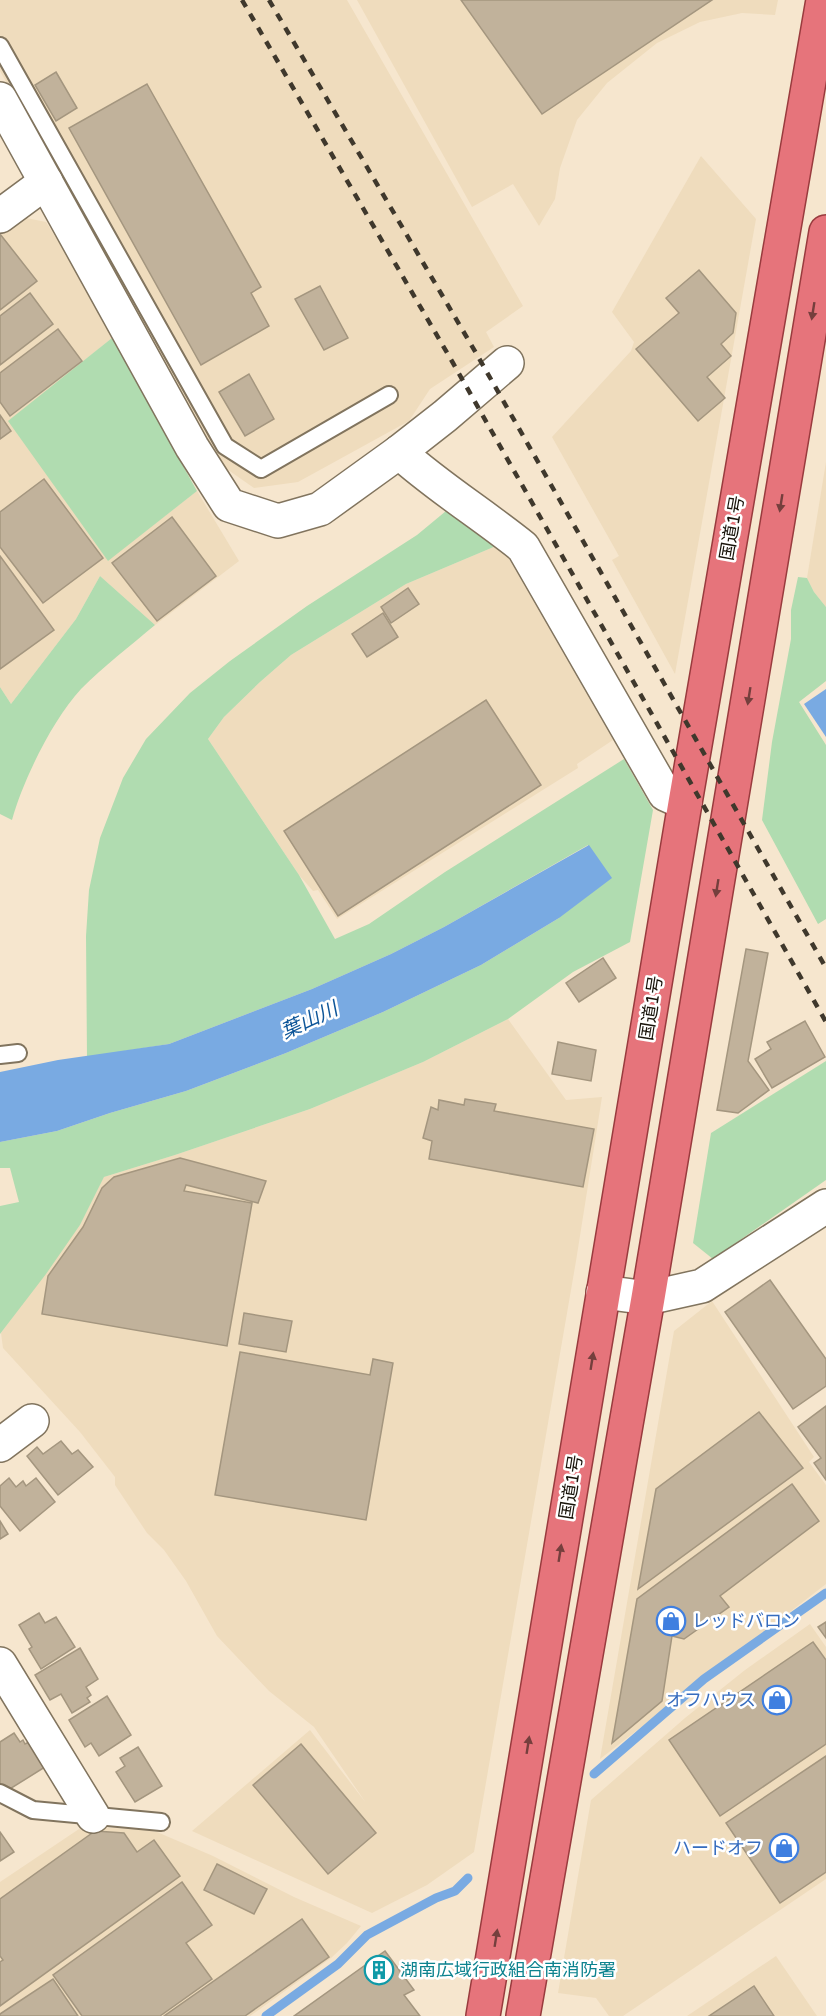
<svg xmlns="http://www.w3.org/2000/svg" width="826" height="2016" font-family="'Varela Round','Noto Sans JP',sans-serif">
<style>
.built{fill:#efdcbd}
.green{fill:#b0dcb0}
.water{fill:#79aae2}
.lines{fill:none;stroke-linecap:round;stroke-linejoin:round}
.stream{stroke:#79aae2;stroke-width:9}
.building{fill:#c1b29b;stroke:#a4967f;stroke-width:1.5}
.service-casing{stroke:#81745e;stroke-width:20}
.minor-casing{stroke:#81745e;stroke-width:36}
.trunk-casing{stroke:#993b3e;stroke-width:36}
.service{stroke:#fff;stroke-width:16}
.minor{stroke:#fff;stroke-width:33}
.trunk{stroke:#e6747b;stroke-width:33}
.rail{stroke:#3f382c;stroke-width:4.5;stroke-dasharray:8 8;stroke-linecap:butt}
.oneway{fill:#753f3d}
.labels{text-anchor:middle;stroke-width:5;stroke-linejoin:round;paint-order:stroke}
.street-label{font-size:18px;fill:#18130a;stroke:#fff}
.shop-label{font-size:18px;fill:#366cbe;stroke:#fff;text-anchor:end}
.culture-label{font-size:18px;fill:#0d838f;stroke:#fff;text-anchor:start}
.water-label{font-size:20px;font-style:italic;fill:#0e5699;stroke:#fff}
</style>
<rect width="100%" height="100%" fill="#f6e6ce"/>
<g class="built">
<polygon points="0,0 347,0 523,306 486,332 494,347 430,389 409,421 298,482 254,488 221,465 0,71"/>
<polygon points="357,0 778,0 775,15 742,13 700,22 657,43 607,83 577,120 560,168 555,199 539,226 513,184 472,207"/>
<polygon points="701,156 756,219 675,674 612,560 619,556 552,437 631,351 634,342 612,312"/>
<polygon points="21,217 46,222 70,260 112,338 9,421 108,560 197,491 239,561 155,625 100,576 76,619 11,704 0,687 0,233"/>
<polygon points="826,462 826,607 814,592 807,578"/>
<polygon points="496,546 505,552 613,740 577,764 578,768 337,919 318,890 313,891 299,875 208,739 224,717 260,682 291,655 406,584"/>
<polygon points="508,1019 566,1100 602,1097 576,1261 474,1852 427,1885 372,1913 192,1831 310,1730 366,1803 314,1727 269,1691 217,1636 186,1581 164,1550 147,1533 115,1485 115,1477 80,1432 3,1348 1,1333 80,1225 104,1177 175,1155 310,1109 423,1062"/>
<polygon points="712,1301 814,1457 809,1462 826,1485 826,1584 600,1759 674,1331"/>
<polygon points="810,1624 826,1647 826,1879 623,2016 609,2016 596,1998 558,1993 591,1800 685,1718 745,1670"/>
<polygon points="82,1827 138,1829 157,1832 213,1856 294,1897 361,1926 347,1943 331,1958 250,2016 0,2016 0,1882"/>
<polygon points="776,1956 817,2016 687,2016"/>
</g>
<g class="green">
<polygon points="112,338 197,491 108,561 8,421"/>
<polygon points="446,511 472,528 496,546 406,584 291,655 260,682 224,717 208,739 299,875 335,939 369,924 445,872 624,759 653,810 630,942 573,972 508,1019 423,1062 310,1109 175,1155 104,1177 80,1225 46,1274 0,1334 0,1206 19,1202 10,1168 0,1168 0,1142 57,1131 110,1113 186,1091 286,1053 383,1012 481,965 559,918 588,845 444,927 391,954 312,989 169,1044 87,1057 86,936 89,890 100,838 123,778 146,739 190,693 230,661 307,606 417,535"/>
<path d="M100 576 155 625C130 646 104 666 81 689 53 719 23 780 12 820L0 814V687L11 704 76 619Z"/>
<polygon points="798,577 807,578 814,592 826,607 826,681 799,702 826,745 826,919 818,924 762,820 772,742 791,639 791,610"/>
<polygon points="826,1061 826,1180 713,1259 693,1243 711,1133"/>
</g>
<g class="water">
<polygon points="826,689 826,737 804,704"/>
<polygon points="589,845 612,878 559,918 481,965 383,1012 286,1053 186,1091 110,1113 57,1131 0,1142 0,1072 58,1060 169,1044 312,989 391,954 444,927"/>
</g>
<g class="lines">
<g class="stream">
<polyline points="594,1774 704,1679 826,1593"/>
<polyline points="266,2016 338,1964 367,1935 436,1898 455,1891 468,1878"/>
</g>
</g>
<g class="building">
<polygon points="461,0 712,0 542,114"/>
<polygon points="56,72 77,108 56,121 35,85"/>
<polygon points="147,84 261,287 251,293 269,326 201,365 69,128"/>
<polygon points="0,234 37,281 0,310"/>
<polygon points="699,270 736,313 733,333 721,344 731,356 707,377 725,398 698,421 636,349 679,313 666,298"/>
<polygon points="320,286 348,338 324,350 295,299"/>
<polygon points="30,293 53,324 0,365 0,316"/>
<polygon points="58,329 82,361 10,416 0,402 0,373"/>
<polygon points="249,374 274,419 245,436 219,392"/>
<polygon points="0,415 11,431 0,439"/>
<polygon points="44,479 103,558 43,603 0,547 0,512"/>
<polygon points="172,517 216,576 157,621 112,563"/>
<polygon points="0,556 54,630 0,669"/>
<polygon points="408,588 419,604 391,623 381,607"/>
<polygon points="383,613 398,637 367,657 352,634"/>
<polygon points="486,700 541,785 338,916 284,831"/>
<polygon points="746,949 768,953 748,1061 769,1090 738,1113 717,1110"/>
<polygon points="603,958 616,978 579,1002 566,983"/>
<polygon points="805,1021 825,1057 772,1088 755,1059 771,1049 767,1042"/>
<polygon points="558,1042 596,1050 591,1081 552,1074"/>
<polygon points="465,1099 496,1104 494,1111 594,1129 583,1187 429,1159 432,1141 423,1138 431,1107 438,1110 439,1100 464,1105"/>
<polygon points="180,1158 266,1181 258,1203 186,1185 184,1191 252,1203 227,1346 42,1314 48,1276 83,1227 102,1188 114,1177"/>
<polygon points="770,1280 826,1359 826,1386 793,1409 725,1312"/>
<polygon points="244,1313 292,1321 286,1352 239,1344"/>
<polygon points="240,1352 370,1375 373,1359 393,1363 366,1520 215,1495"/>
<polygon points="826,1406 826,1480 814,1463 821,1458 798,1427"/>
<polygon points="759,1412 803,1468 638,1589 656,1489"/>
<polygon points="61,1441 72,1454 78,1450 93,1467 58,1495 27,1456 37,1447 43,1454"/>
<polygon points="9,1478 16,1487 23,1481 26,1486 36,1478 55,1502 20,1531 0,1506 0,1486"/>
<polygon points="792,1484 819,1521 720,1596 729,1607 684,1639 672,1636 662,1701 612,1743 637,1599"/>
<polygon points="0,1521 8,1534 0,1539"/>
<polygon points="39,1613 45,1623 56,1617 75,1647 41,1669 29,1649 32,1647 19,1625"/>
<polygon points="826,1622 826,1638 818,1627"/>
<polygon points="813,1642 826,1660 826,1744 720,1816 669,1740"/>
<polygon points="80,1648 98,1679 86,1687 91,1695 87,1698 90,1702 72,1713 61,1694 50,1700 35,1675"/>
<polygon points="107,1696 131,1735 99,1756 91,1743 85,1747 69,1720"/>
<polygon points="14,1733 20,1742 23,1740 25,1744 29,1742 45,1767 5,1792 0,1784 0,1742"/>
<polygon points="301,1744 376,1833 328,1874 253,1785"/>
<polygon points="138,1747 162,1786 135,1802 116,1772 125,1766 120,1758"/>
<polygon points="826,1756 826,1872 780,1903 726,1823"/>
<polygon points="95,1831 124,1833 137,1852 154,1840 180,1876 0,2006 0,1962 3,1960 0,1956 0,1899"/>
<polygon points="0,1832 14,1852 0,1861"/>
<polygon points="217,1864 267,1889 254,1914 204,1890"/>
<polygon points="182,1882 212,1925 186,1943 212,1979 160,2016 82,2016 53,1975"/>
<polygon points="302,1919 329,1957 245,2016 164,2016"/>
<polygon points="385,1951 414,1990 404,1995 420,2016 294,2016"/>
<polygon points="53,1979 78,2016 0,2016 0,2014"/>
<polygon points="754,1986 774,2016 709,2016"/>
</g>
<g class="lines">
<g class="service-casing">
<g id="service">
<polyline points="0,46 225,446 261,469 389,395"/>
<polyline points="0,1055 18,1053"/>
<polyline points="0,1793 33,1810 161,1822"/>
</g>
</g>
<g class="minor-casing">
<g id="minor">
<polyline points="0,99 192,447 229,505 278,521 320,509 399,452 445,416 507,363"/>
<polyline points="0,216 46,182"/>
<path d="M399 452C438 487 482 514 523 547L665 794 685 803"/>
<polyline points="603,1292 648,1298 702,1286 826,1206"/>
<polyline points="0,1445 32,1421"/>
<polyline points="0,1664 93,1816"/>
</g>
</g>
<g class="trunk-casing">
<g id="trunk">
<polyline points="483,2016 685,803 823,0"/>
<polyline points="523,2016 648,1298 826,232"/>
</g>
</g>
<use href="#service" class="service"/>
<use href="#minor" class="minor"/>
<use href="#trunk" class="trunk"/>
<g class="rail">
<polyline points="242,0 453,363 826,1022"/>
<polyline points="269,0 476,353 826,968"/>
</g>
</g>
<defs><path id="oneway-solid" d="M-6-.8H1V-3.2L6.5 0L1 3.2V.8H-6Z" transform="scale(1.5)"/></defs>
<g class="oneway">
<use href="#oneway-solid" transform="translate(813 311) rotate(99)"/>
<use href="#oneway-solid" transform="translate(781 503) rotate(99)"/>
<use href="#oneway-solid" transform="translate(749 696) rotate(99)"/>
<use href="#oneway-solid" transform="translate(717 888) rotate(99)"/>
<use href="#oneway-solid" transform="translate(592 1361) rotate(-81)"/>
<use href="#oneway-solid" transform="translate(560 1553) rotate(-81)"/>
<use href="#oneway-solid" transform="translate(528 1745) rotate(-81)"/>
<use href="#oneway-solid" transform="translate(496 1938) rotate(-81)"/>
</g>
<defs>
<g id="shop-ring" transform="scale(1.5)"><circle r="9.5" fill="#fff" stroke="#3f7fe0" stroke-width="1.5"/><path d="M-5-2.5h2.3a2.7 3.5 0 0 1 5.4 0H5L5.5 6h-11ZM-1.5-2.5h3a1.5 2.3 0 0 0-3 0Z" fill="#3f7fe0"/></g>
<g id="building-ring" transform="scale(1.5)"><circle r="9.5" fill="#fff" stroke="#0f9aa8" stroke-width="1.5"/><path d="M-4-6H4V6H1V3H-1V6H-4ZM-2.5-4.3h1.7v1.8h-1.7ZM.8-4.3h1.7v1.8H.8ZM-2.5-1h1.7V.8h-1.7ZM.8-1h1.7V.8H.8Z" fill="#0f9aa8"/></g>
</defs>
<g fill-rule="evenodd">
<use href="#shop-ring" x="671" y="1621"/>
<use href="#shop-ring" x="777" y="1700"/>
<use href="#shop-ring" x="784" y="1848"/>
<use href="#building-ring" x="379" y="1970"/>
</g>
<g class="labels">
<g class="street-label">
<text transform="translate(732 528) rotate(-80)" y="6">国道1号</text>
<text transform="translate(651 1008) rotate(-81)" y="6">国道1号</text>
<text transform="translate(571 1487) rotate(-81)" y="6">国道1号</text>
</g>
<g class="shop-label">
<text x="692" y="1627" text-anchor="start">レッドバロン</text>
<text x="756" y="1706">オフハウス</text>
<text x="763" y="1854">ハードオフ</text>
</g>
<g class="culture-label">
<text x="400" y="1976">湖南広域行政組合南消防署</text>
</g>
<g class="water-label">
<text transform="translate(309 1020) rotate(-25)" y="7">葉山川</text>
</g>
</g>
</svg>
